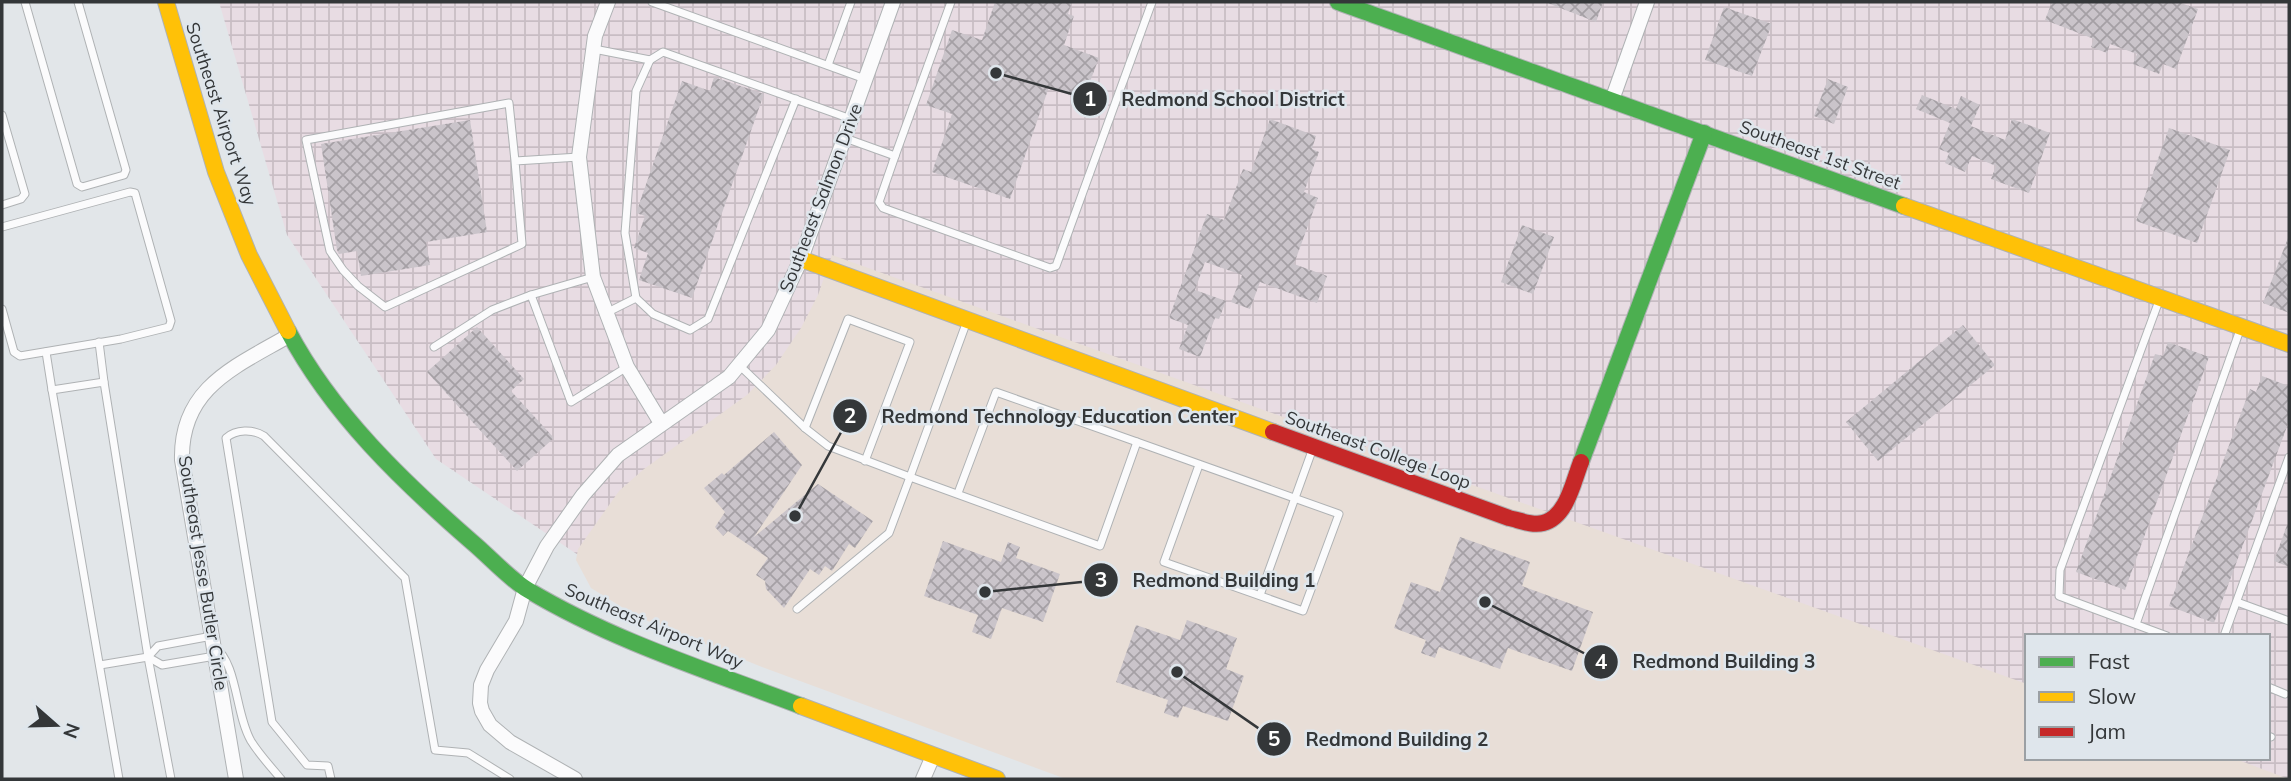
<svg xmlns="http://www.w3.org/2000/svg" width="2291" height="781" font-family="Mulish,sans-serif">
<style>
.industrial{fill:url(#industrial-grid);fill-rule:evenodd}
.education{fill:#e8ded7}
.building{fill:url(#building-cross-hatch)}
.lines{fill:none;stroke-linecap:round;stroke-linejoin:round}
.lane-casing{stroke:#afb2b4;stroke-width:9}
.street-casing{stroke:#afb2b4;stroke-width:16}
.fast-casing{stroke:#afb2b4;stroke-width:18}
.slow-casing{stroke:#afb2b4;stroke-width:18}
.jam-casing{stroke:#afb2b4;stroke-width:18}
.lane{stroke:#fbfbfc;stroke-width:7}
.street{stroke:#fbfbfc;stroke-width:14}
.fast{stroke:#4caf50;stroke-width:16}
.slow{stroke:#ffc107;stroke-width:16}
.jam{stroke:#c62828;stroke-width:16}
.labels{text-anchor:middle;stroke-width:5;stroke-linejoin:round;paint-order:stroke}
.street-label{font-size:18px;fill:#343739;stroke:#dfe6ec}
.leader{fill:none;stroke:#343739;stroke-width:2.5}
.callout-dot{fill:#343739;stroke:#dfe6ec;stroke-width:2.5}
.mark-label{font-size:21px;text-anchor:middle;font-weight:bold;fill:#fff}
.callout-label{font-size:19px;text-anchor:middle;font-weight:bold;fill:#343739;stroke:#dfe6ec;stroke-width:5;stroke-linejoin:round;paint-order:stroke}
</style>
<defs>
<pattern id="industrial-grid" width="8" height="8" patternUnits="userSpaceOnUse" patternTransform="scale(1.75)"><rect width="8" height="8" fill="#e8dce3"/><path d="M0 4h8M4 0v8" fill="none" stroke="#c8bdc4"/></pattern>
<pattern id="building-cross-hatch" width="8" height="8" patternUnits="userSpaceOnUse" patternTransform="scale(1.75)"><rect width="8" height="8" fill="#cac4ca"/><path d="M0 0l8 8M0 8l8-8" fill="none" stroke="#a5a0a5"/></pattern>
</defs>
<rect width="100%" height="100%" fill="#e2e6e9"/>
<path class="industrial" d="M219 2H2289V779H1156L590 563 436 459 287 235ZM2027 636H2268V758H2027Z"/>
<polygon class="education" points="832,255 2027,684 2027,758 2233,758 2289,779 1066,779 762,667 638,617 591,588 576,560 578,549 619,491 644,469 747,395 776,365 801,328 818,295"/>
<g class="building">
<polygon points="995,2 1072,2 1068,14 1074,16 1064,45 1099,58 1083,100 1049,87 1010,199 932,172 952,114 926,105 952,30 982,40"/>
<polygon points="1545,2 1603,2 1596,22"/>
<polygon points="2052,2 2178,2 2198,9 2176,69 2163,64 2159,74 2133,64 2137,54 2110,44 2107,53 2091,47 2094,39 2045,20"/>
<polygon points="1724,7 1772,24 1752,76 1705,60"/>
<polygon points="714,77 764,94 692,298 639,280 648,253 634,248 645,216 636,213 682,81 710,91"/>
<polygon points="1828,79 1848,87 1834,124 1814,116"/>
<polygon points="1922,95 1956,109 1961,96 1980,105 1971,126 2005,140 2012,119 2050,133 2029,193 1991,179 1996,166 1972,156 1965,172 1945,163 1949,153 1939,149 1950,123 1916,109"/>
<polygon points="1270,119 1316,136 1312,149 1319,152 1304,192 1318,198 1294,264 1327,276 1317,303 1260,282 1250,309 1231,302 1242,275 1205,262 1195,290 1226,301 1219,319 1215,318 1200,357 1179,349 1188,325 1169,318 1207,214 1224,220 1243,169 1251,172"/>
<polygon points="470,120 487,232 426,242 430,265 361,276 357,251 339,254 337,250 321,144"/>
<polygon points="2169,128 2230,150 2197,243 2136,221"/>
<polygon points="1522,225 1554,237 1533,294 1501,282"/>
<polygon points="2288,238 2289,238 2289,313 2263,303"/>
<polygon points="1963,325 1995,365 1878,461 1846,422"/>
<polygon points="477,327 524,379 511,391 554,438 517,471 427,372"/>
<polygon points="2168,342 2209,357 2125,590 2076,572 2155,354 2163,356"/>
<polygon points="2262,376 2289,386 2289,421 2214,623 2169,606 2250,389 2256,392"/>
<polygon points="774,432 802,465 754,537 818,484 873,521 855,548 849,544 832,571 825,566 819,575 810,569 784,608 766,589 765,581 756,575 768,558 728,531 723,536 715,527 725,512 704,488 722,473 724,475"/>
<polygon points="2287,525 2289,525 2289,567 2274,561"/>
<polygon points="1460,537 1530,562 1522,586 1593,612 1572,671 1508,648 1500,669 1439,647 1435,658 1421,653 1426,640 1394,628 1411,582 1440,592"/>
<polygon points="943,541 1001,562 1008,542 1020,547 1016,558 1060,574 1043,622 1002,608 991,639 972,632 978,615 924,596"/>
<polygon points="1187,620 1237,638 1226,669 1244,676 1228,721 1183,706 1178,718 1164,713 1168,700 1116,682 1136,625 1180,640"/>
</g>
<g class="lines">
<g class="lane-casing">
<g id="lane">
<polyline points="25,2 77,184 82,187 124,175 126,170 78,2"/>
<polyline points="652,2 865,79"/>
<polyline points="594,49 650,60 663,52 851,119"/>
<polyline points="828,65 851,2"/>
<polyline points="2,115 25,194 21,199 2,205"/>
<polyline points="845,138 895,156 951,2"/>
<polyline points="895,156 879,202 883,208 1050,268 1056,266 1152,2"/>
<polyline points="515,161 509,103 306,140 330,251 343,270 358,286 385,307 522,244 515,161 579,157"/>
<polyline points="2,227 130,192 135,193 171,321 169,327 121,339 20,356 14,352 2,309"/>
<polyline points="531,295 571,402 627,367"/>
<polyline points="636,298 625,233 636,91 650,60"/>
<polyline points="2160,298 2060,570 2059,596 2167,636"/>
<polyline points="606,313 636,298 653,314 690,330 708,319 796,99"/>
<polyline points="99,342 104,382"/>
<polyline points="434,347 492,310 531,295 593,277"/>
<polyline points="46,352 52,390"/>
<polyline points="739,365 805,428 828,446 910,477 967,321"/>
<polyline points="805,428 848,319 910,342 865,461"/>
<polyline points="958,493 996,392 1137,442"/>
<polyline points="1260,595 1313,448"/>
<polyline points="2237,602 2289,621"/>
<polyline points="797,609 889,533 910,477 1100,546 1137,442 1339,514 1303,611 1164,562 1199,465"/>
<polyline points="2136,624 2241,327"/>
<polyline points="2224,636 2289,457"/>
<path d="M214 646C238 664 235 713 251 741 259 754 271 767 281 779"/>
<polyline points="148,657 158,646 212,636"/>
<polyline points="100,665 148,657 162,665 215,656"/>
<polyline points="2268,687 2285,694"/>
<polyline points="2268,736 2271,737"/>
<polyline points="119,779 52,390 104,382 148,657 171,779"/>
<path d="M331 779 328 766 307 765 272 722 226 438C236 429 253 429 264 436L405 578 435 750 468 753 510 779"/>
</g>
</g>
<g class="street-casing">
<g id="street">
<polyline points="608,2 595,36 579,157 593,277 627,367 661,423"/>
<polyline points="1612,100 1647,2"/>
<path d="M236 779 182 460C180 387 237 366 290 335"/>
<polyline points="575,779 510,742 490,725 482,711 480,703 481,685 487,670 516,621 525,588 547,546 583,495 618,455 729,377 768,330 801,259 893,2"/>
<polyline points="923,779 933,756"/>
</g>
</g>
<g class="fast-casing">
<g id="fast">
<polyline points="1338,2 1904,206"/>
<path d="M288 331C332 414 402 481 472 542 490 557 508 578 528 590 613 641 709 671 801 706"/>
<polyline points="1581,462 1704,133"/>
</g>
</g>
<g class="slow-casing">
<g id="slow">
<polyline points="166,2 216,172 249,255 288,331"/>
<polyline points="1904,206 2289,344"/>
<polyline points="801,259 1273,432"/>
<polyline points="801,706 997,779"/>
</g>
</g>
<g class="jam-casing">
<path id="jam" d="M1273 432 1509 518C1519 520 1532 526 1543 523 1567 517 1573 482 1581 462"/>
</g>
<use href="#lane" class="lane"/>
<use href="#street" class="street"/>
<use href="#fast" class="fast"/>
<use href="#slow" class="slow"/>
<use href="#jam" class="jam"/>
</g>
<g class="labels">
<g class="street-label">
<text transform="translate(221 114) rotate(72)" y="6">Southeast Airport Way</text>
<text transform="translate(1820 155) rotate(20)" y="6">Southeast 1st Street</text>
<text transform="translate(821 198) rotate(-69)" y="6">Southeast Salmon Drive</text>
<text transform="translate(1378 450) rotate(20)" y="6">Southeast College Loop</text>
<text transform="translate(203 573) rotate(81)" y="6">Southeast Jesse Butler Circle</text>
<text transform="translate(654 626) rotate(23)" y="6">Southeast Airport Way</text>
</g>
</g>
<path class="leader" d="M996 73L1090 99M795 516L850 416M985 592L1101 580M1485 602L1601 662M1177 672L1274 739"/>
<g class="callout-dot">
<circle cx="996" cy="73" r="7"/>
<circle cx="795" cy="516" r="7"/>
<circle cx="985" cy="592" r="7"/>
<circle cx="1485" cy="602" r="7"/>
<circle cx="1177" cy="672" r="7"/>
<circle cx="1090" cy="99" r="18"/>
<circle cx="850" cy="416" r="18"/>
<circle cx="1101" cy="580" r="18"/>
<circle cx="1601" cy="662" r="18"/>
<circle cx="1274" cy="739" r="18"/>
</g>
<g class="mark-label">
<text x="1090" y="106">1</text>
<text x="850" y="423">2</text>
<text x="1101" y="587">3</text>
<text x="1601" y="669">4</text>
<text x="1274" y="746">5</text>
</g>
<g class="callout-label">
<text x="1233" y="106">Redmond School District</text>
<text x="1059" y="423">Redmond Technology Education Center</text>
<text x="1224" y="587">Redmond Building 1</text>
<text x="1724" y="668">Redmond Building 3</text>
<text x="1397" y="746">Redmond Building 2</text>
</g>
<rect width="2291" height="781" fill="none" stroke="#343739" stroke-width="7"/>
<rect x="2025" y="634" width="245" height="126" fill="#dfe6ec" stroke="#9ba0a4" stroke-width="2"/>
<rect x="2039" y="657" width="35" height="10" fill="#4caf50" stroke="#9ba0a4" stroke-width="2"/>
<text x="2088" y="669" font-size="21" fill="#343739">Fast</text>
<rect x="2039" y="692" width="35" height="10" fill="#ffc107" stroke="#9ba0a4" stroke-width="2"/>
<text x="2088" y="704" font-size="21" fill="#343739">Slow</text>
<rect x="2039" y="727" width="35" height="10" fill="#c62828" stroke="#9ba0a4" stroke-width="2"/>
<text x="2088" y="739" font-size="21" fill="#343739">Jam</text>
<g transform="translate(56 725) rotate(110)" stroke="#dfe6ec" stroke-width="5" paint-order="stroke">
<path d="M0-5L12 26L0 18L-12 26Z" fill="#343739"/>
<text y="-10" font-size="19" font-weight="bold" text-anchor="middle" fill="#343739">N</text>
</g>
</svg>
